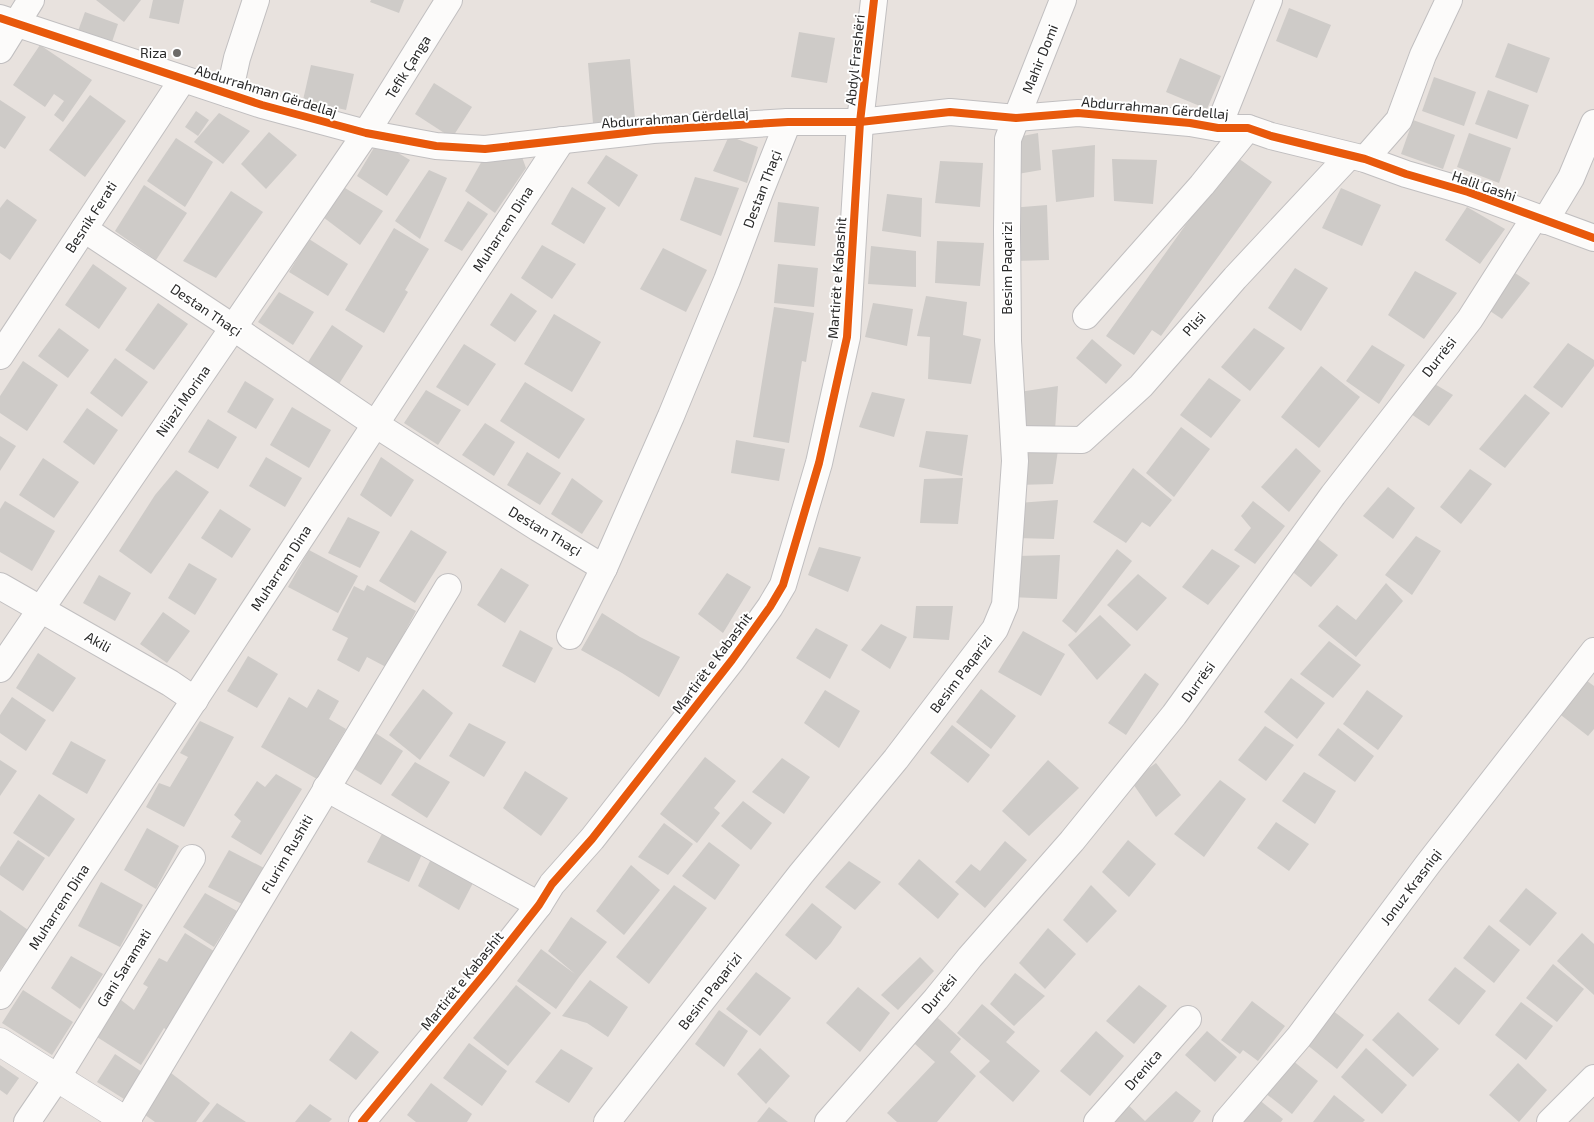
<svg xmlns="http://www.w3.org/2000/svg" width="1594" height="1122" font-family="'Exo 2',sans-serif">
<style>
.building{fill:#cecbc8}
.lines{fill:none;stroke-linecap:round;stroke-linejoin:round}
.street-casing{stroke:#c1bfc0;stroke-width:28}
.secondary-casing{stroke:#c1bfc0;stroke-width:29}
.street{stroke:#fcfbfa;stroke-width:26}
.secondary{stroke:#fcfbfa;stroke-width:28}
.cycleway-casing{stroke:#fff;stroke-width:11}
.cycleway{stroke:#e8590c;stroke-width:8}
.poi-dot{fill:#6c6a68;stroke:#fff;stroke-width:2}
.labels{text-anchor:middle;stroke-width:4;stroke-linejoin:round;paint-order:stroke}
.poi-label{font-size:14px;fill:#292929;stroke:#fff;text-anchor:end}
.street-label{font-size:14px;fill:#292929;stroke:#fff}
</style>
<rect width="100%" height="100%" fill="#e8e2de"/>
<g class="building">
<polygon points="96,0 141,0 124,22"/>
<polygon points="153,0 184,0 179,24 149,18"/>
<polygon points="371,0 404,0 399,13 370,2"/>
<polygon points="1289,8 1331,25 1317,58 1276,41"/>
<polygon points="85,12 118,24 112,42 78,31"/>
<polygon points="799,32 835,38 827,83 791,77"/>
<polygon points="1508,43 1550,58 1537,93 1495,77"/>
<polygon points="40,45 92,80 63,122 54,115 64,101 54,94 45,107 13,85"/>
<polygon points="1180,58 1221,76 1207,109 1166,92"/>
<polygon points="630,59 635,119 593,123 588,63"/>
<polygon points="311,65 354,74 346,110 303,100"/>
<polygon points="1434,77 1476,92 1464,126 1422,111"/>
<polygon points="434,83 472,107 452,138 415,114"/>
<polygon points="1488,90 1529,105 1517,139 1475,124"/>
<polygon points="90,95 126,121 85,177 49,150"/>
<polygon points="0,100 26,117 5,149 0,146"/>
<polygon points="196,111 209,120 198,136 185,127"/>
<polygon points="219,113 250,131 223,164 194,142"/>
<polygon points="1413,120 1455,135 1443,169 1401,154"/>
<polygon points="269,132 297,155 266,189 241,164"/>
<polygon points="1038,133 1041,170 1011,175 1012,138"/>
<polygon points="1469,133 1511,148 1499,183 1457,167"/>
<polygon points="729,136 758,147 747,183 713,171"/>
<polygon points="176,138 213,162 185,207 147,181"/>
<polygon points="378,141 410,160 387,196 357,176"/>
<polygon points="1095,145 1094,197 1056,202 1052,150"/>
<polygon points="606,155 638,175 619,207 587,183"/>
<polygon points="1235,156 1272,182 1161,336 1152,330 1134,355 1106,336"/>
<polygon points="522,157 526,168 495,213 465,191 483,159"/>
<polygon points="1112,159 1157,160 1153,204 1114,201"/>
<polygon points="940,161 983,163 980,207 935,203"/>
<polygon points="429,170 447,178 420,239 395,221"/>
<polygon points="695,177 739,188 721,236 680,220"/>
<polygon points="144,185 187,213 156,260 115,231"/>
<polygon points="572,187 606,208 584,244 551,224"/>
<polygon points="345,188 383,211 360,245 323,217"/>
<polygon points="1341,188 1381,205 1362,246 1322,228"/>
<polygon points="231,191 263,212 216,278 183,261"/>
<polygon points="887,194 922,198 921,237 882,231"/>
<polygon points="7,199 37,220 10,260 0,253 0,208"/>
<polygon points="468,201 488,214 462,251 444,241"/>
<polygon points="778,202 819,207 815,246 774,242"/>
<polygon points="1047,205 1049,260 1014,261 1010,208"/>
<polygon points="1467,207 1505,229 1480,264 1445,240"/>
<polygon points="394,228 429,249 405,290 408,292 384,333 345,310"/>
<polygon points="309,239 348,264 328,296 289,272"/>
<polygon points="937,241 984,243 980,286 935,283"/>
<polygon points="542,245 576,264 552,299 521,278"/>
<polygon points="871,246 916,251 916,287 868,284"/>
<polygon points="663,248 707,270 686,312 640,289"/>
<polygon points="93,264 127,288 99,329 65,305"/>
<polygon points="778,264 818,268 814,307 774,303"/>
<polygon points="1295,268 1328,288 1301,331 1268,308"/>
<polygon points="1415,271 1457,293 1424,339 1388,315"/>
<polygon points="1512,271 1530,283 1502,319 1484,307"/>
<polygon points="279,292 314,312 293,345 258,322"/>
<polygon points="511,293 537,311 515,342 490,325"/>
<polygon points="926,296 967,302 963,335 981,339 971,384 928,379 930,337 917,336"/>
<polygon points="158,303 188,324 154,370 125,350"/>
<polygon points="873,303 913,309 907,346 865,337"/>
<polygon points="774,307 814,313 806,362 802,361 789,443 753,437"/>
<polygon points="554,314 601,342 572,392 524,364"/>
<polygon points="332,325 363,346 339,384 308,362"/>
<polygon points="59,328 89,350 68,378 38,356"/>
<polygon points="1254,328 1285,348 1250,391 1221,367"/>
<polygon points="1092,339 1122,365 1106,384 1076,358"/>
<polygon points="1568,343 1594,360 1594,366 1562,408 1533,387"/>
<polygon points="464,344 496,364 468,406 436,387"/>
<polygon points="1372,345 1405,365 1379,404 1346,381"/>
<polygon points="115,358 148,382 122,417 90,393"/>
<polygon points="23,361 58,385 27,431 0,413 0,396"/>
<polygon points="1321,366 1360,397 1319,448 1281,417"/>
<polygon points="1209,378 1241,400 1211,438 1180,415"/>
<polygon points="1428,380 1453,395 1429,426 1405,410"/>
<polygon points="245,381 274,399 256,429 227,412"/>
<polygon points="525,382 585,419 559,459 500,421"/>
<polygon points="1058,386 1055,430 1016,430 1012,393"/>
<polygon points="426,390 461,410 438,445 404,423"/>
<polygon points="872,392 905,399 894,437 859,427"/>
<polygon points="1525,394 1550,413 1505,468 1479,449"/>
<polygon points="292,407 331,430 309,468 270,445"/>
<polygon points="87,408 118,430 94,465 63,442"/>
<polygon points="208,419 237,437 218,469 188,452"/>
<polygon points="485,423 515,442 494,476 462,455"/>
<polygon points="1181,427 1210,449 1174,497 1146,473"/>
<polygon points="926,431 968,435 962,476 919,467"/>
<polygon points="0,436 16,446 0,471"/>
<polygon points="736,440 785,449 779,481 731,473"/>
<polygon points="1016,448 1058,450 1053,484 1017,485"/>
<polygon points="1296,448 1321,471 1289,512 1261,487"/>
<polygon points="527,452 561,473 540,505 507,485"/>
<polygon points="266,457 302,478 285,507 249,486"/>
<polygon points="381,457 414,480 391,517 360,495"/>
<polygon points="43,458 79,482 54,518 19,495"/>
<polygon points="1133,468 1172,500 1150,527 1142,522 1126,543 1093,522"/>
<polygon points="1470,469 1492,484 1461,524 1440,507"/>
<polygon points="176,470 209,492 151,574 119,551 155,495"/>
<polygon points="572,478 603,501 582,534 551,514"/>
<polygon points="963,478 958,524 920,523 924,479"/>
<polygon points="1388,487 1415,508 1393,539 1363,516"/>
<polygon points="1058,500 1054,539 1014,538 1018,503"/>
<polygon points="5,501 55,531 32,571 0,552 0,509"/>
<polygon points="1253,501 1285,526 1255,564 1234,550 1251,528 1241,516"/>
<polygon points="220,509 251,529 232,558 201,538"/>
<polygon points="348,517 380,532 360,568 328,553"/>
<polygon points="411,530 447,552 415,603 379,581"/>
<polygon points="1313,535 1338,555 1311,587 1288,568"/>
<polygon points="1416,536 1441,551 1412,595 1385,575"/>
<polygon points="819,547 861,557 848,592 808,575"/>
<polygon points="1117,549 1132,561 1076,633 1062,621"/>
<polygon points="1212,549 1240,566 1208,605 1182,587"/>
<polygon points="309,550 358,576 338,613 288,587"/>
<polygon points="1060,555 1057,599 1011,597 1011,556"/>
<polygon points="189,563 217,579 195,615 168,598"/>
<polygon points="501,568 529,585 505,623 477,605"/>
<polygon points="727,573 751,587 723,633 698,614"/>
<polygon points="1138,574 1167,598 1137,631 1107,605"/>
<polygon points="99,575 131,593 115,621 83,603"/>
<polygon points="1386,583 1403,601 1356,657 1318,626 1337,605 1356,620"/>
<polygon points="367,585 416,611 386,667 367,657 359,672 337,660 348,638 332,630 354,586 364,591"/>
<polygon points="916,606 953,606 949,640 913,638"/>
<polygon points="163,612 190,631 167,663 140,644"/>
<polygon points="602,613 640,637 680,657 659,697 622,673 581,650"/>
<polygon points="1100,615 1131,645 1097,680 1068,645"/>
<polygon points="881,624 907,637 890,669 861,650"/>
<polygon points="816,628 848,645 830,679 796,658"/>
<polygon points="520,630 553,648 535,683 502,666"/>
<polygon points="1023,631 1065,654 1041,696 998,672"/>
<polygon points="1329,641 1361,665 1333,698 1300,674"/>
<polygon points="38,653 76,678 53,712 16,688"/>
<polygon points="248,656 278,674 257,708 227,691"/>
<polygon points="1145,673 1159,684 1126,735 1108,723"/>
<polygon points="1291,678 1325,703 1297,739 1264,712"/>
<polygon points="1583,678 1594,686 1594,729 1588,736 1557,712"/>
<polygon points="318,689 339,701 329,719 346,729 317,779 261,747 289,697 307,708"/>
<polygon points="423,689 453,713 420,760 389,735"/>
<polygon points="981,689 1016,716 991,749 956,722"/>
<polygon points="825,690 860,711 839,748 804,723"/>
<polygon points="1367,690 1403,716 1378,750 1343,724"/>
<polygon points="12,697 46,720 26,751 0,733 0,715"/>
<polygon points="200,721 234,737 184,827 146,807 159,783 170,787 188,757 180,753"/>
<polygon points="469,723 506,742 484,777 449,756"/>
<polygon points="952,725 990,755 968,783 930,753"/>
<polygon points="1265,726 1294,745 1266,781 1238,760"/>
<polygon points="1338,728 1374,756 1355,782 1318,755"/>
<polygon points="374,732 403,751 381,785 351,767"/>
<polygon points="71,741 106,760 87,794 52,774"/>
<polygon points="705,757 736,781 714,808 720,813 697,843 660,814"/>
<polygon points="782,758 810,777 784,814 752,792"/>
<polygon points="0,760 17,771 0,796"/>
<polygon points="1048,760 1079,788 1029,836 1002,811"/>
<polygon points="415,762 450,782 427,818 391,795"/>
<polygon points="1156,763 1181,795 1156,817 1131,781"/>
<polygon points="525,771 568,798 541,836 503,808"/>
<polygon points="1304,772 1336,791 1315,824 1282,801"/>
<polygon points="276,774 302,789 261,855 231,837 241,821 234,815 257,781 265,787"/>
<polygon points="1220,780 1246,799 1204,857 1174,834"/>
<polygon points="39,794 75,819 49,857 13,833"/>
<polygon points="743,801 772,823 751,850 721,826"/>
<polygon points="1276,822 1309,844 1289,871 1257,848"/>
<polygon points="664,823 693,844 668,875 638,857"/>
<polygon points="147,828 179,846 156,889 124,870"/>
<polygon points="384,830 424,850 409,882 367,862"/>
<polygon points="18,840 45,858 23,891 0,875 0,867"/>
<polygon points="1128,840 1156,864 1129,897 1102,872"/>
<polygon points="1005,841 1027,860 985,908 955,882 971,864 980,871"/>
<polygon points="709,842 740,865 715,900 682,876"/>
<polygon points="229,850 264,868 244,905 208,887"/>
<polygon points="431,859 474,881 459,910 418,886"/>
<polygon points="919,859 959,894 938,919 898,884"/>
<polygon points="849,861 881,882 855,910 825,887"/>
<polygon points="631,865 660,890 624,935 596,911"/>
<polygon points="101,882 143,905 120,947 78,926"/>
<polygon points="674,885 707,908 649,984 616,957"/>
<polygon points="1091,885 1117,911 1087,943 1063,920"/>
<polygon points="1526,888 1557,913 1530,946 1499,921"/>
<polygon points="205,893 237,911 214,947 183,927"/>
<polygon points="812,903 842,927 831,943 816,960 785,935"/>
<polygon points="0,910 28,930 0,970"/>
<polygon points="571,917 607,942 579,977 556,1009 517,981 541,949 575,974 548,951"/>
<polygon points="1489,925 1520,950 1494,983 1463,958"/>
<polygon points="1048,928 1076,954 1045,989 1019,963"/>
<polygon points="185,933 217,953 168,1031 164,1028 141,1065 97,1037 121,1000 134,1010 148,987 143,984 159,958 167,962"/>
<polygon points="1582,933 1594,944 1594,995 1557,961"/>
<polygon points="71,956 103,974 80,1009 51,988"/>
<polygon points="920,957 934,971 898,1010 881,995"/>
<polygon points="1553,964 1584,989 1557,1022 1526,998"/>
<polygon points="1455,967 1486,991 1459,1025 1428,1000"/>
<polygon points="756,972 791,998 760,1036 726,1009"/>
<polygon points="1015,973 1045,996 1014,1026 990,1004"/>
<polygon points="590,980 628,1007 608,1037 587,1023 562,1016"/>
<polygon points="516,985 551,1013 508,1066 473,1038"/>
<polygon points="1139,985 1167,1006 1134,1044 1106,1021"/>
<polygon points="858,987 890,1013 860,1052 826,1023"/>
<polygon points="23,990 73,1022 52,1055 2,1023"/>
<polygon points="1252,1001 1285,1026 1258,1061 1243,1050 1240,1054 1221,1040"/>
<polygon points="1521,1002 1553,1026 1526,1060 1495,1035"/>
<polygon points="982,1004 1015,1032 1006,1042 1040,1071 1013,1102 979,1072 990,1061 957,1033"/>
<polygon points="719,1010 748,1031 724,1067 695,1044"/>
<polygon points="929,1010 961,1039 950,1052 976,1076 937,1122 897,1122 887,1113 935,1062 906,1036"/>
<polygon points="1332,1010 1364,1035 1337,1069 1306,1044"/>
<polygon points="1398,1012 1439,1049 1413,1077 1372,1040"/>
<polygon points="351,1031 379,1052 356,1080 329,1060"/>
<polygon points="1096,1031 1124,1056 1090,1096 1060,1071"/>
<polygon points="1207,1031 1237,1057 1215,1082 1185,1055"/>
<polygon points="469,1043 507,1071 482,1106 443,1078"/>
<polygon points="760,1048 790,1076 766,1104 737,1074"/>
<polygon points="1366,1048 1407,1085 1382,1114 1341,1077"/>
<polygon points="561,1049 593,1068 569,1103 535,1082"/>
<polygon points="115,1054 142,1072 124,1099 97,1082"/>
<polygon points="1287,1056 1318,1081 1292,1114 1260,1089"/>
<polygon points="1518,1063 1547,1090 1519,1122 1489,1095"/>
<polygon points="0,1065 19,1078 7,1095 0,1090"/>
<polygon points="171,1073 210,1103 196,1122 155,1122 141,1112"/>
<polygon points="431,1083 472,1114 467,1122 416,1122 407,1115"/>
<polygon points="1176,1091 1201,1111 1193,1122 1111,1122 1121,1098 1145,1121"/>
<polygon points="1252,1094 1283,1119 1281,1122 1230,1122"/>
<polygon points="1334,1095 1365,1120 1363,1122 1313,1122"/>
<polygon points="217,1103 246,1122 202,1122"/>
<polygon points="310,1104 332,1119 329,1122 295,1122"/>
<polygon points="769,1107 788,1122 757,1122"/>
</g>
<g class="lines">
<g class="street-casing">
<g id="street">
<polyline points="0,18 262,105 366,133 436,146 485,149 653,130 788,122 860,122 950,112 1016,118 1078,113 1190,123 1218,128 1248,128 1271,136 1365,159 1406,174 1468,192 1594,238"/>
<polyline points="0,50 31,0"/>
<polyline points="229,94 237,58 256,0"/>
<polyline points="1218,128 1269,0"/>
<polyline points="1365,159 1399,120 1423,55 1449,0"/>
<polyline points="1545,221 1571,178 1594,123"/>
<polyline points="84,229 234,328 375,424 538,528 604,568 671,416 727,280 760,192 788,122"/>
<polyline points="1086,316 1202,185 1248,128"/>
<polyline points="0,356 183,79"/>
<polyline points="1015,439 1082,440 1141,386 1235,278 1349,156"/>
<polyline points="0,586 170,683 195,700"/>
<polyline points="570,636 604,568"/>
<polyline points="0,669 366,133 449,0"/>
<polyline points="326,788 539,905"/>
<polyline points="0,996 562,140"/>
<polyline points="27,1122 57,1078 192,858"/>
<polyline points="126,1122 448,587"/>
<polyline points="362,1122 486,972 539,905 552,884 592,839 732,660 770,607 783,585 819,463 847,337 860,122 874,0"/>
<polyline points="607,1122 801,874 896,759 995,629 1005,605 1015,461 1008,341 1007,230 1008,139 1063,0"/>
<polyline points="828,1122 936,999 970,957 1072,841 1174,715 1333,495 1470,319 1535,217"/>
<polyline points="1097,1122 1188,1019"/>
<polyline points="1226,1122 1299,1037 1428,864 1594,651"/>
<polyline points="1550,1122 1594,1078"/>
</g>
</g>
<g class="secondary-casing">
<polyline id="secondary" points="0,1042 128,1122"/>
</g>
<use href="#street" class="street"/>
<use href="#secondary" class="secondary"/>
<g class="cycleway-casing">
<g id="cycleway">
<polyline points="0,18 262,105 366,133 436,146 485,149 653,130 788,122 860,122 950,112 1016,118 1078,113 1190,123 1218,128 1248,128 1271,136 1365,159 1406,174 1468,192 1594,238"/>
<polyline points="362,1122 486,972 539,905 552,884 592,839 732,660 770,607 783,585 819,463 847,337 860,122 874,0"/>
</g>
</g>
<use href="#cycleway" class="cycleway"/>
</g>
<circle class="poi-dot" cx="177" cy="53" r="5"/>
<g class="labels">
<g class="poi-label">
<text x="167" y="58">Riza</text>
</g>
<g class="street-label">
<text transform="translate(1040 59) rotate(-68)" y="5">Mahir Domi</text>
<text transform="translate(855 60) rotate(-84)" y="5">Abdyl Frashëri</text>
<text transform="translate(408 67) rotate(-58)" y="5">Tefik Çanga</text>
<text transform="translate(266 91) rotate(17)" y="5">Abdurrahman Gërdellaj</text>
<text transform="translate(1155 108) rotate(5)" y="5">Abdurrahman Gërdellaj</text>
<text transform="translate(675 118) rotate(-4)" y="5">Abdurrahman Gërdellaj</text>
<text transform="translate(1484 186) rotate(19)" y="5">Halil Gashi</text>
<text transform="translate(762 189) rotate(-69)" y="5">Destan Thaçi</text>
<text transform="translate(91 217) rotate(-57)" y="5">Besnik Ferati</text>
<text transform="translate(503 229) rotate(-57)" y="5">Muharrem Dina</text>
<text transform="translate(1007 268) rotate(-90)" y="5">Besim Paqarizi</text>
<text transform="translate(837 278) rotate(-86)" y="5">Martirët e Kabashit</text>
<text transform="translate(206 310) rotate(34)" y="5">Destan Thaçi</text>
<text transform="translate(1194 324) rotate(-49)" y="5">Plisi</text>
<text transform="translate(1439 357) rotate(-52)" y="5">Durrësi</text>
<text transform="translate(183 401) rotate(-55)" y="5">Nijazi Morina</text>
<text transform="translate(545 531) rotate(31)" y="5">Destan Thaçi</text>
<text transform="translate(281 568) rotate(-57)" y="5">Muharrem Dina</text>
<text transform="translate(98 642) rotate(29)" y="5">Akili</text>
<text transform="translate(712 663) rotate(-53)" y="5">Martirët e Kabashit</text>
<text transform="translate(961 674) rotate(-53)" y="5">Besim Paqarizi</text>
<text transform="translate(1198 682) rotate(-54)" y="5">Durrësi</text>
<text transform="translate(287 854) rotate(-60)" y="5">Flurim Rushiti</text>
<text transform="translate(1411 887) rotate(-53)" y="5">Jonuz Krasniqi</text>
<text transform="translate(59 907) rotate(-57)" y="5">Muharrem Dina</text>
<text transform="translate(124 968) rotate(-58)" y="5">Gani Saramati</text>
<text transform="translate(462 981) rotate(-51)" y="5">Martirët e Kabashit</text>
<text transform="translate(710 991) rotate(-52)" y="5">Besim Paqarizi</text>
<text transform="translate(939 994) rotate(-50)" y="5">Durrësi</text>
<text transform="translate(1143 1070) rotate(-49)" y="5">Drenica</text>
</g>
</g>
</svg>
